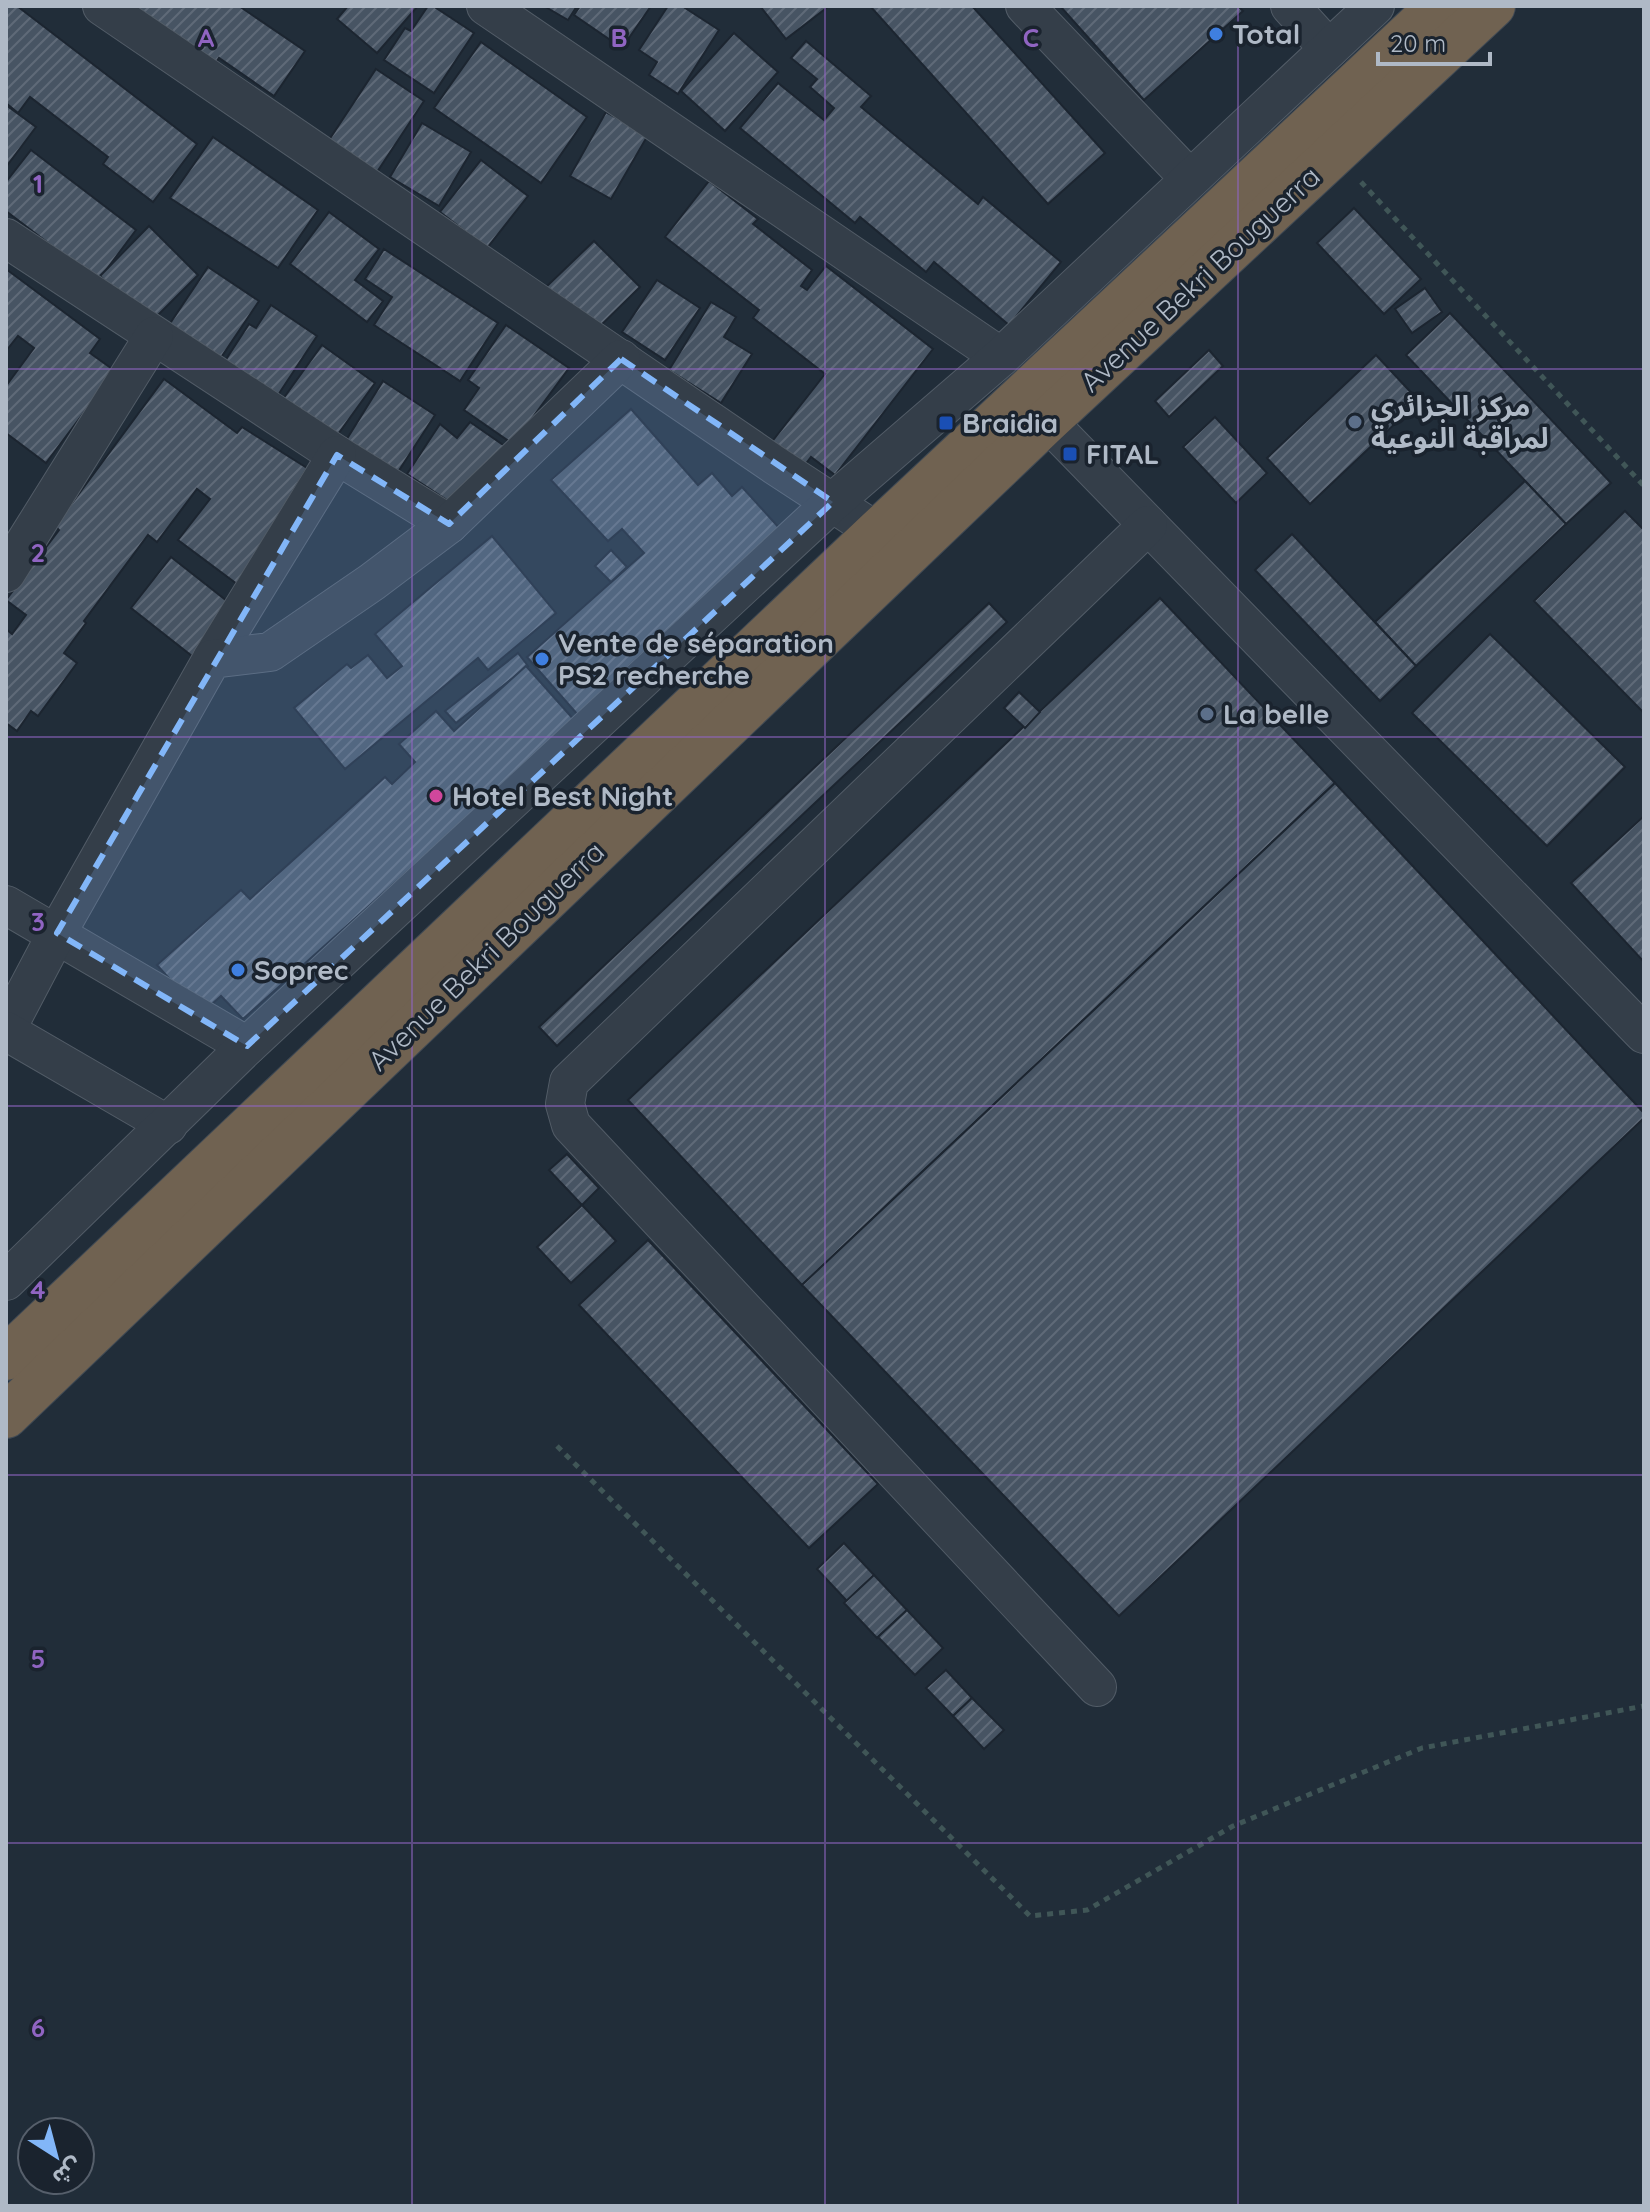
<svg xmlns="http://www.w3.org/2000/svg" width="1650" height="2212" font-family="Quicksand,'Noto Sans Arabic',sans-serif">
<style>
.building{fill:url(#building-hatch);stroke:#1c2530;stroke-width:2}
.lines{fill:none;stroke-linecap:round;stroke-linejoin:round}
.minor-casing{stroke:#525c67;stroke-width:40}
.highway-casing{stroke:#3f4954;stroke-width:46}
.path{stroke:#405657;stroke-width:5;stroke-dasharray:6 6;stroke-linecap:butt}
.minor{stroke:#343e49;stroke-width:38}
.highway{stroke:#706251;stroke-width:44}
.marked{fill:#82b6f8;fill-opacity:0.2;stroke:#82b6f8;stroke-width:6;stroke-dasharray:16 10;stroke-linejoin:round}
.grid{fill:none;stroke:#9064c2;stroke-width:2;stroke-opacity:0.55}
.shop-dot{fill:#3f7fe0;stroke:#1a232e;stroke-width:3}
.service-dot{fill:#5c6f8a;stroke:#1a232e;stroke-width:3}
.transit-dot{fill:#1a4fb4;stroke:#1a232e;stroke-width:3}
.hotel-dot{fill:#d1479c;stroke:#1a232e;stroke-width:3}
.labels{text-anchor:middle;stroke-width:7;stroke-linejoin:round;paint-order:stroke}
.poi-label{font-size:28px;font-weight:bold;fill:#afb9c6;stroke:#1a232e;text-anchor:start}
.street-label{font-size:28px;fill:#afb9c6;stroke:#1a232e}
.grid-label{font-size:26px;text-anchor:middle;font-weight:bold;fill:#9064c2;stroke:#1a232e;stroke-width:7;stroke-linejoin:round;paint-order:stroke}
</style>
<defs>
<pattern id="building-hatch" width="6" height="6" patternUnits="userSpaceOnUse" patternTransform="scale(2)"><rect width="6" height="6" fill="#475463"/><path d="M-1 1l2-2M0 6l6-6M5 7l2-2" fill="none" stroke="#5f6a78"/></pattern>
</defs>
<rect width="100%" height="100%" fill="#212d39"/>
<g class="building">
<polygon points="6,6 17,6 197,144 153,202 103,164 108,157 30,97 18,113 6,103"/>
<polygon points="109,6 239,6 305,51 274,96 219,58 209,73"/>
<polygon points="348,6 418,6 377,53 337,19"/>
<polygon points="428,6 433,6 474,33 434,93 384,60 405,28 411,31"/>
<polygon points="544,6 577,6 568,20"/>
<polygon points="580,6 651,6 622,48 574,15"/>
<polygon points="668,6 682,6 719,30 678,94 649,75 657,62 639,50"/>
<polygon points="760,6 829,6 786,39"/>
<polygon points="870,6 972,6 1105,153 1048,204"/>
<polygon points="1060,6 1238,6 1243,11 1144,100"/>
<polygon points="734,33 778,72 725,131 681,91"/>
<polygon points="806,41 871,96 861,107 978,204 983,197 1061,262 1009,325 934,262 926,272 860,217 855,223 740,128 778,83 824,120 834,108 810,87 817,79 791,58"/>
<polygon points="481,42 587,117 541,183 434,108"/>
<polygon points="376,69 424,101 375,175 327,143"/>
<polygon points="6,105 36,127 6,167"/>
<polygon points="606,112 648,135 611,199 570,176"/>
<polygon points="422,123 471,152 439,206 390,177"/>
<polygon points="213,137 318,210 278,268 170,198"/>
<polygon points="31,150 136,230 98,281 6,211 6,182"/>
<polygon points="481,160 528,196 487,248 440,212"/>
<polygon points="709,181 758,219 753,224 812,270 801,286 807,290 826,266 933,349 835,475 811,457 799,473 767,448 825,374 753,318 759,310 665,237"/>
<polygon points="1354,208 1421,279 1384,314 1317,243"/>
<polygon points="329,212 379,249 355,280 383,301 367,322 290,264"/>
<polygon points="149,226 198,275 149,324 100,276"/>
<polygon points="594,241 640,287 591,335 545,288"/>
<polygon points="384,249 498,323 460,381 374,325 392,297 365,279"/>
<polygon points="208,267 259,301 220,359 169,325"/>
<polygon points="6,269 100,339 90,353 115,371 46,463 6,433 6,386 34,348 18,336 6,351"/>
<polygon points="657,280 700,308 665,360 622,332"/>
<polygon points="1425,288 1442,312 1412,333 1395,309"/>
<polygon points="711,302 736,317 724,337 752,354 721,403 669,370"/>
<polygon points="271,305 317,336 278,395 225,361 249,324 256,328"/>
<polygon points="1450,313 1611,483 1566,524 1406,355"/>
<polygon points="506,325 569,368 513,444 464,410 479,388 468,380"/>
<polygon points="322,345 375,383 336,437 283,399"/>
<polygon points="1209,350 1223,366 1169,417 1155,401"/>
<polygon points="1376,355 1419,401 1310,504 1267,458"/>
<polygon points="164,379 237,433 242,427 307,468 237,584 178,540 210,499 197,489 157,542 148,535 84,621 86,623 64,653 77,663 38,716 31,711 17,731 6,723 6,629 12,634 26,615 6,600 59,530 55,526"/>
<polygon points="383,381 435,415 396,475 345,442"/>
<polygon points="631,409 698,485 712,473 732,496 742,487 781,530 636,659 578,715 527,657 644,553 622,529 608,541 551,480"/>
<polygon points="1215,417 1267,473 1236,503 1183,447"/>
<polygon points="470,422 506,447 456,506 407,474 440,424 457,438"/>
<polygon points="1525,481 1566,524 1416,666 1375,622"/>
<polygon points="1625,511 1644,530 1644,713 1534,601"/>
<polygon points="1292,534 1416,666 1380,701 1255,570"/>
<polygon points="492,536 556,613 488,670 478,658 345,769 294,708 347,664 351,668 368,655 387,678 402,666 375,634"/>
<polygon points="611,550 627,567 611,582 595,566"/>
<polygon points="171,557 232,605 192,656 131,608"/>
<polygon points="1160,598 1335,783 802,1285 628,1100"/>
<polygon points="989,603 1007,622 557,1046 539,1027"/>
<polygon points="1490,634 1625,767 1547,846 1412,713"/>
<polygon points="518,653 528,666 456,723 445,711"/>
<polygon points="526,666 575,721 243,1019 221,996 201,1014 157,965 241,890 250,899 385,777 392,784 415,762 399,744 436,711 454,731"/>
<polygon points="1019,692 1040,712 1025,728 1004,708"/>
<polygon points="1335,783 1644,1113 1644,1118 1119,1616 802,1285"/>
<polygon points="1644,816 1644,962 1571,883"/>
<polygon points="567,1154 599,1188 582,1205 549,1170"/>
<polygon points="582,1205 616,1241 571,1283 537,1247"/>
<polygon points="648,1240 878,1484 809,1548 579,1305"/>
<polygon points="844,1543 874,1575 847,1601 817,1569"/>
<polygon points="874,1575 907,1610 877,1638 844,1603"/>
<polygon points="907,1610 943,1648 915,1675 878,1637"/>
<polygon points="946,1670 972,1698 953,1716 926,1688"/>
<polygon points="972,1698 1004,1730 984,1749 953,1716"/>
</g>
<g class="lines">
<g class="minor-casing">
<g id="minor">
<polyline points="102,6 776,466 877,532"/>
<polyline points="486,6 1001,357"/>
<polyline points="1025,6 1190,179"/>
<polyline points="1290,6 1329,49"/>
<polyline points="6,238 337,455 449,524"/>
<polyline points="1047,421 1644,1034"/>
<polyline points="6,573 154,336"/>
<polyline points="212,659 337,455"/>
<polyline points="6,905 247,1046"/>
<polyline points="6,1030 57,933 212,659 270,652 372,582 449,524 621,359"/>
<polyline points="6,1031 168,1125"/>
<polyline points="6,1281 247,1046 833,502 1001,357 1375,6"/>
<polyline points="1097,1687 571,1125 565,1104 569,1082 1148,525"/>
</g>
</g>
<g class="highway-casing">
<g id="highway">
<polyline points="6,1358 877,532 1439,6"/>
<polyline points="6,1416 1047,421 1493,6"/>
</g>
</g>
<g class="path">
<polyline points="1361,182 1644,486"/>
<polyline points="557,1446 1030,1916 1087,1910 1233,1826 1422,1748 1644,1706"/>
</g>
<use href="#minor" class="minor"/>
<use href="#highway" class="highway"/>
</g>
<path class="marked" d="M621 359 833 502 247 1046 57 933 337 455 449 524Z"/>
<path class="grid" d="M412 6V2206M825 6V2206M1238 6V2206M6 369H1644M6 737H1644M6 1106H1644M6 1475H1644M6 1843H1644"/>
<g class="shop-dot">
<circle cx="1216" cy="34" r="8"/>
<circle cx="542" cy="659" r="8"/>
<circle cx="238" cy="970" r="8"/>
</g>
<g class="service-dot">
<circle cx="1355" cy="422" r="8"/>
<circle cx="1207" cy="714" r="8"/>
</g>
<g class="transit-dot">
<rect x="938" y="415" width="16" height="16" rx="4"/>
<rect x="1062" y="446" width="16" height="16" rx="4"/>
</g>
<circle class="hotel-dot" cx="436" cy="796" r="8"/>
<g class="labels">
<g class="poi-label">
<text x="1232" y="44">Total</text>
<text x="1371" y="416">مركز الجزائري<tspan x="1371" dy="32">لمراقبة النوعية</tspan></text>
<text x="962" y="433">Braidia</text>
<text x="1086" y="464">FITAL</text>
<text x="558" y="653">Vente de séparation<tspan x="558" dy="32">PS2 recherche</tspan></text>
<text x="1223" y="724">La belle</text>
<text x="452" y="806">Hotel Best Night</text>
<text x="254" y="980">Soprec</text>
</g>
<g class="street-label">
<text transform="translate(1200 279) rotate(-43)" y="10">Avenue Bekri Bouguerra</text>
<text transform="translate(486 956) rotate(-44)" y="10">Avenue Bekri Bouguerra</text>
</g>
</g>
<g class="grid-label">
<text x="206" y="47">A</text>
<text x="619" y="47">B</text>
<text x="1031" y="47">C</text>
<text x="38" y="193">1</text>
<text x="38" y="562">2</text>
<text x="38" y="931">3</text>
<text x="38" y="1299">4</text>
<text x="38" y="1668">5</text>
<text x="38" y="2037">6</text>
</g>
<rect width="1650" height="2212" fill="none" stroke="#afb9c6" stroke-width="16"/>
<g transform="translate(56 2156) rotate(144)"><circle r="38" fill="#1a232e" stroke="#565f6b" stroke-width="2"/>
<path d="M0-6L14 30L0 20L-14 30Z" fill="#82b6f8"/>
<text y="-12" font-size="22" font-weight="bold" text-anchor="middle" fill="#afb9c6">ش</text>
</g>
<path d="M1378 52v12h112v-12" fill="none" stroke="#afb9c6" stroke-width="4"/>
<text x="1390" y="52" font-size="24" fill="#afb9c6" stroke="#1a232e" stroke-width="6" paint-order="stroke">20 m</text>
</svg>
